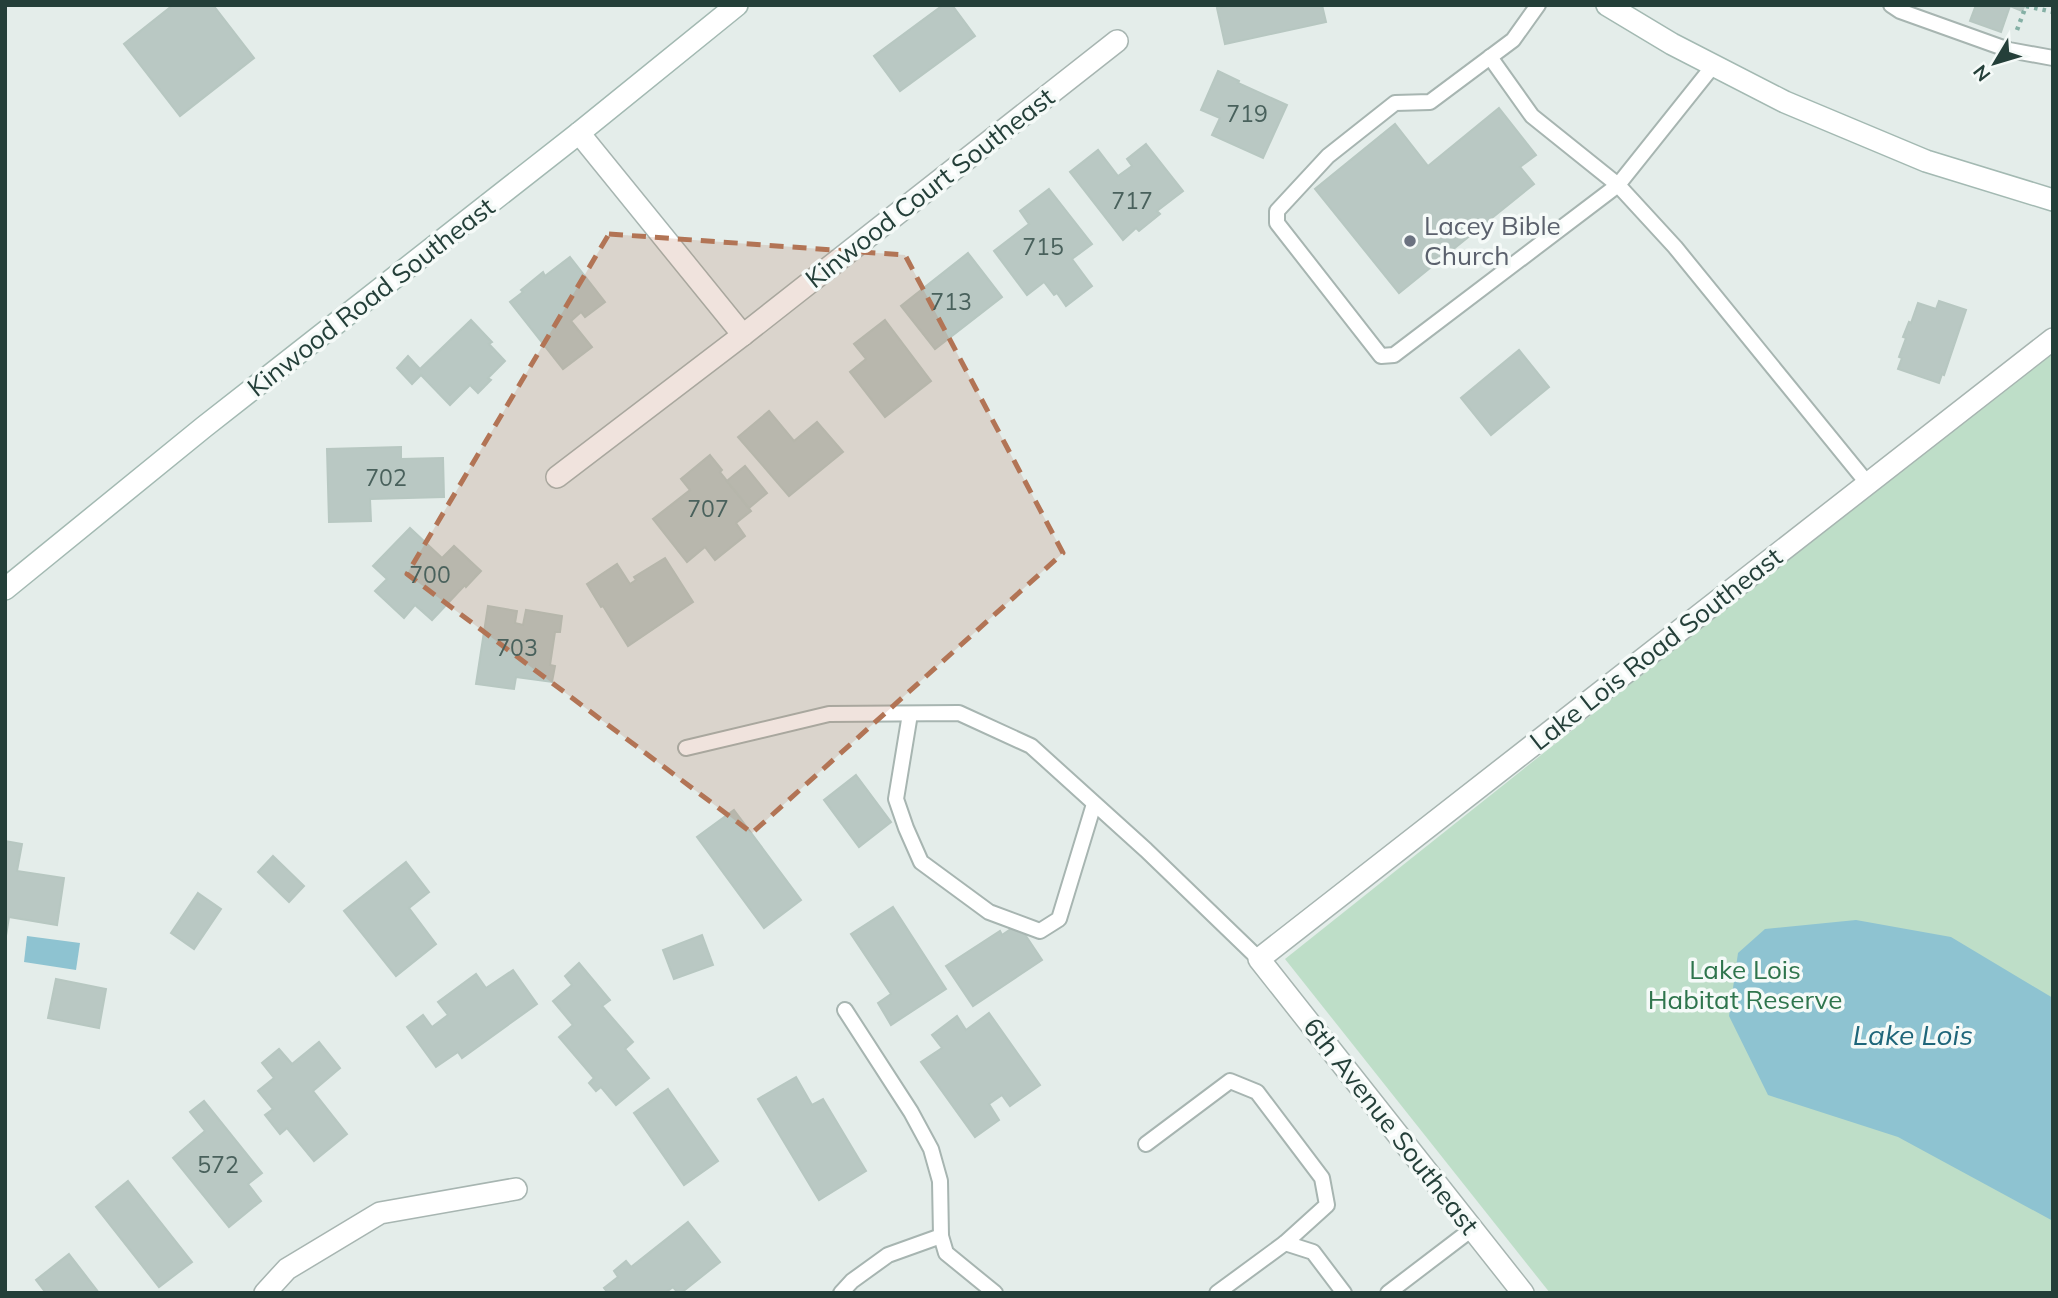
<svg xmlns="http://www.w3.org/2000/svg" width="2058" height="1298" font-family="Mulish,sans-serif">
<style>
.green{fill:#bedec8}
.water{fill:#8ec3d1}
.building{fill:#b9c8c3;stroke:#b7c7c1;stroke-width:2}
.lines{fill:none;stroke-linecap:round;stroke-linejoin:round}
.lane-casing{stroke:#a7b5b1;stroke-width:18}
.street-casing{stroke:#a7b5b1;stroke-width:24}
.secondary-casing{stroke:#a3b9b2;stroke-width:24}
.path{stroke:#85b0a5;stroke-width:4.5;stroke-dasharray:3.5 5;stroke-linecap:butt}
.lane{stroke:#fff;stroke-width:14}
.street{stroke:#fff;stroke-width:21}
.secondary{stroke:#fff;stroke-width:21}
.marked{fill:#b27455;fill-opacity:0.2;stroke:#b27455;stroke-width:5;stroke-dasharray:14 9;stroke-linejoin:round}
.worship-dot{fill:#6b7280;stroke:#f5faf8;stroke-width:2.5}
.labels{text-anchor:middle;stroke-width:7;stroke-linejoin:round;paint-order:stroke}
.number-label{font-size:23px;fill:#49615c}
.street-label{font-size:26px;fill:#243f39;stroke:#f5faf8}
.worship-label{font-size:26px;fill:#5b616d;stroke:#f5faf8;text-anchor:start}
.park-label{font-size:26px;fill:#2f754d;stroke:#f5faf8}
.water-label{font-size:28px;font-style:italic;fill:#1f667a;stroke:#f5faf8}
</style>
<rect width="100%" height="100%" fill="#e4edea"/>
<polygon class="green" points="2053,347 2053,1293 1550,1293 1285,959"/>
<g class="water">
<polygon points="1856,920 1951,937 2053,998 2053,1221 1898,1137 1768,1095 1729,1016 1738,953 1765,929"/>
<polygon points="27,936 80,943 76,970 24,962"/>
</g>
<g class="building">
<polygon points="173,5 213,5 254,58 180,116 124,44"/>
<polygon points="943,5 952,5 975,36 900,91 874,56"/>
<polygon points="1232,5 1322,5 1326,22 1225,44 1217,8"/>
<polygon points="1976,5 2025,5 2022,11 2010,6 2001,32 1970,21"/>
<polygon points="1218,71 1239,81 1238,83 1287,105 1263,158 1212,135 1220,118 1201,110"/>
<polygon points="1499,108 1536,155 1520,167 1534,184 1399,293 1315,189 1395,124 1428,166"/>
<polygon points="1146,144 1183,191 1157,211 1160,214 1139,231 1136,228 1123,240 1070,172 1098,150 1118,176 1132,166 1127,159"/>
<polygon points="1049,189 1092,244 1072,259 1092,286 1066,306 1057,293 1054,295 1044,282 1027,295 994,251 1029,224 1020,211"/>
<polygon points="968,253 1002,297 935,349 901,306"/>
<polygon points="570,257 605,302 585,317 581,312 571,321 592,347 563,369 510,302 523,292 521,290 543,272 545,276"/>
<polygon points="1939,301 1966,310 1944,375 1942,374 1939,383 1898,369 1902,358 1899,357 1906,338 1903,337 1909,322 1911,323 1918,303 1936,309"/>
<polygon points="471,320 492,342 489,344 505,361 488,378 491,380 478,393 470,385 450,405 421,375 412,384 397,368 408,356 420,369"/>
<polygon points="885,320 931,381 885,417 850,372 866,359 854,344"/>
<polygon points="1519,350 1549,387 1491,435 1461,398"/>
<polygon points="769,411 794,441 817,422 843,452 789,496 738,437"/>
<polygon points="401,447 401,459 443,458 444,497 370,499 371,521 329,522 327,449"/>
<polygon points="710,455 722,470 720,472 751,511 736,523 745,536 715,560 705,547 687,562 653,519 690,490 681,479"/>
<polygon points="745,466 767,493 749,508 727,481"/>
<polygon points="410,528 442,558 454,546 481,571 466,587 465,585 432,620 415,605 404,618 375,591 387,579 373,566"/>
<polygon points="665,558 693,602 628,646 603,606 601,607 587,584 617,564 630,584 636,580 634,577"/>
<polygon points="488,606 517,611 515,623 523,625 526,610 562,616 560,632 555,632 550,665 555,666 552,682 516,677 514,689 476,684"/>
<polygon points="856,775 891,822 859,847 824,800"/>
<polygon points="734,810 801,900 764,928 697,837"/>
<polygon points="5,841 22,844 17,871 64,878 57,925 9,917 5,942"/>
<polygon points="273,856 304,886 289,902 258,872"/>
<polygon points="406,862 429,892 409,908 436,944 396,976 344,911"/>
<polygon points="198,893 221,909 194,949 171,933"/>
<polygon points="893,907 946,989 891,1025 878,1003 891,994 851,934"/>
<polygon points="1018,924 1042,960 973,1006 946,966 1000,931 1002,935"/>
<polygon points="702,935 713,965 674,979 663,950"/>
<polygon points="579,963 610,1000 602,1006 633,1042 625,1049 649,1078 616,1105 601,1087 596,1091 589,1083 594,1078 559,1037 573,1025 553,1001 572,985 565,976"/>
<polygon points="513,970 537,1004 462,1058 458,1052 436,1067 407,1027 423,1015 432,1027 448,1015 438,1002 476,974 486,988"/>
<polygon points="56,979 106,989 99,1028 48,1018"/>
<polygon points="989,1013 1040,1085 1010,1106 1002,1095 989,1104 999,1120 975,1137 921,1062 942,1048 932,1035 957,1016 966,1030"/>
<polygon points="319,1042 340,1068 313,1091 347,1134 314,1161 287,1128 280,1134 265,1115 273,1109 258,1091 274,1078 262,1063 279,1049 292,1064"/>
<polygon points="796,1077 812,1105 823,1099 866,1171 819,1200 758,1099"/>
<polygon points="668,1089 718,1161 684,1185 634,1113"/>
<polygon points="204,1101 262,1173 248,1184 261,1201 229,1227 173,1158 205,1131 190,1112"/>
<polygon points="128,1181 192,1262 159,1287 96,1207"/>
<polygon points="688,1222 720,1262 681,1293 678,1293 673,1287 665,1293 608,1293 604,1288 618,1277 614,1271 626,1261 631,1267"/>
<polygon points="69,1254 99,1293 46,1293 36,1280"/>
</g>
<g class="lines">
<g class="lane-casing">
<g id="lane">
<polyline points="1538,5 1513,40 1430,102 1395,103 1328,156 1277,211 1277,223 1381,356 1394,355 1618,185 1713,66"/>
<polyline points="1891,5 1900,11 2009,50 2053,58"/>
<polyline points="1490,57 1532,116 1618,185 1675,247 1868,484"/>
<polyline points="910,714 896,799 906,828 921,862 989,912 1040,931 1059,919 1094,804"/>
<polyline points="686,748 829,714 959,713 1031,746 1146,850 1259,959"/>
<polyline points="845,1010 911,1112 931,1149 940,1181 941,1236 946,1253 995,1293"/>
<polyline points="1146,1144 1230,1081 1257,1092 1322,1178 1327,1205 1285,1243"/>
<polyline points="841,1293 852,1281 888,1255 941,1236"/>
<polyline points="1217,1293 1285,1243 1313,1252 1344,1293"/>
<polyline points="1388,1293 1472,1229"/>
</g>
</g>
<g class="street-casing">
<g id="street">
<polyline points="579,133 743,335"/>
<polyline points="557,477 743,335 1117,41"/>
<polyline points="265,1293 287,1269 380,1213 516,1189"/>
<polyline points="1523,1293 1259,959 2053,339"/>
</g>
</g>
<g class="secondary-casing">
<g id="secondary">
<polyline points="1607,5 1672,44 1785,102 1926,161 2053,200"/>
<polyline points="5,589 204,427 579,133 737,5"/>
</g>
</g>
<polyline class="path" points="2017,30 2026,6 2053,12"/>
<use href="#lane" class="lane"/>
<use href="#street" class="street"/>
<use href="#secondary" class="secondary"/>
</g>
<path class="marked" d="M609 234 905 255 1063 553 752 833 407 574Z"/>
<circle class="worship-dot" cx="1410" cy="241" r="7"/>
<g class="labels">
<g class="number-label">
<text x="1247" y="122">719</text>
<text x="1132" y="209">717</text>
<text x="1043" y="255">715</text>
<text x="951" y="310">713</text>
<text x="386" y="486">702</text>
<text x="708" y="517">707</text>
<text x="430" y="583">700</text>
<text x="517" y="656">703</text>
<text x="218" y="1173">572</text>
</g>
<g class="street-label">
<text transform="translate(930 188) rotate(-38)" y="9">Kinwood Court Southeast</text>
<text transform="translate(371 297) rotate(-38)" y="9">Kinwood Road Southeast</text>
<text transform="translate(1656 649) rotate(-38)" y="9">Lake Lois Road Southeast</text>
<text transform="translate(1391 1126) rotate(52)" y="9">6th Avenue Southeast</text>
</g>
<g class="worship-label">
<text x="1424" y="235">Lacey Bible<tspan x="1424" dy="30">Church</tspan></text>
</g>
<g class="park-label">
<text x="1745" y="979">Lake Lois<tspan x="1745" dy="30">Habitat Reserve</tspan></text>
</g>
<g class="water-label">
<text x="1913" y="1045">Lake Lois</text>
</g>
</g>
<rect width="2058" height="1298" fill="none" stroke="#243f39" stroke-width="14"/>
<g transform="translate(1995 63) rotate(232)" stroke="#f5faf8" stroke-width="5" paint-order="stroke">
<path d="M0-5L12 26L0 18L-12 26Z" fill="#243f39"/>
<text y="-10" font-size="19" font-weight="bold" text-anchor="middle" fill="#243f39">N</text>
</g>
</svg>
